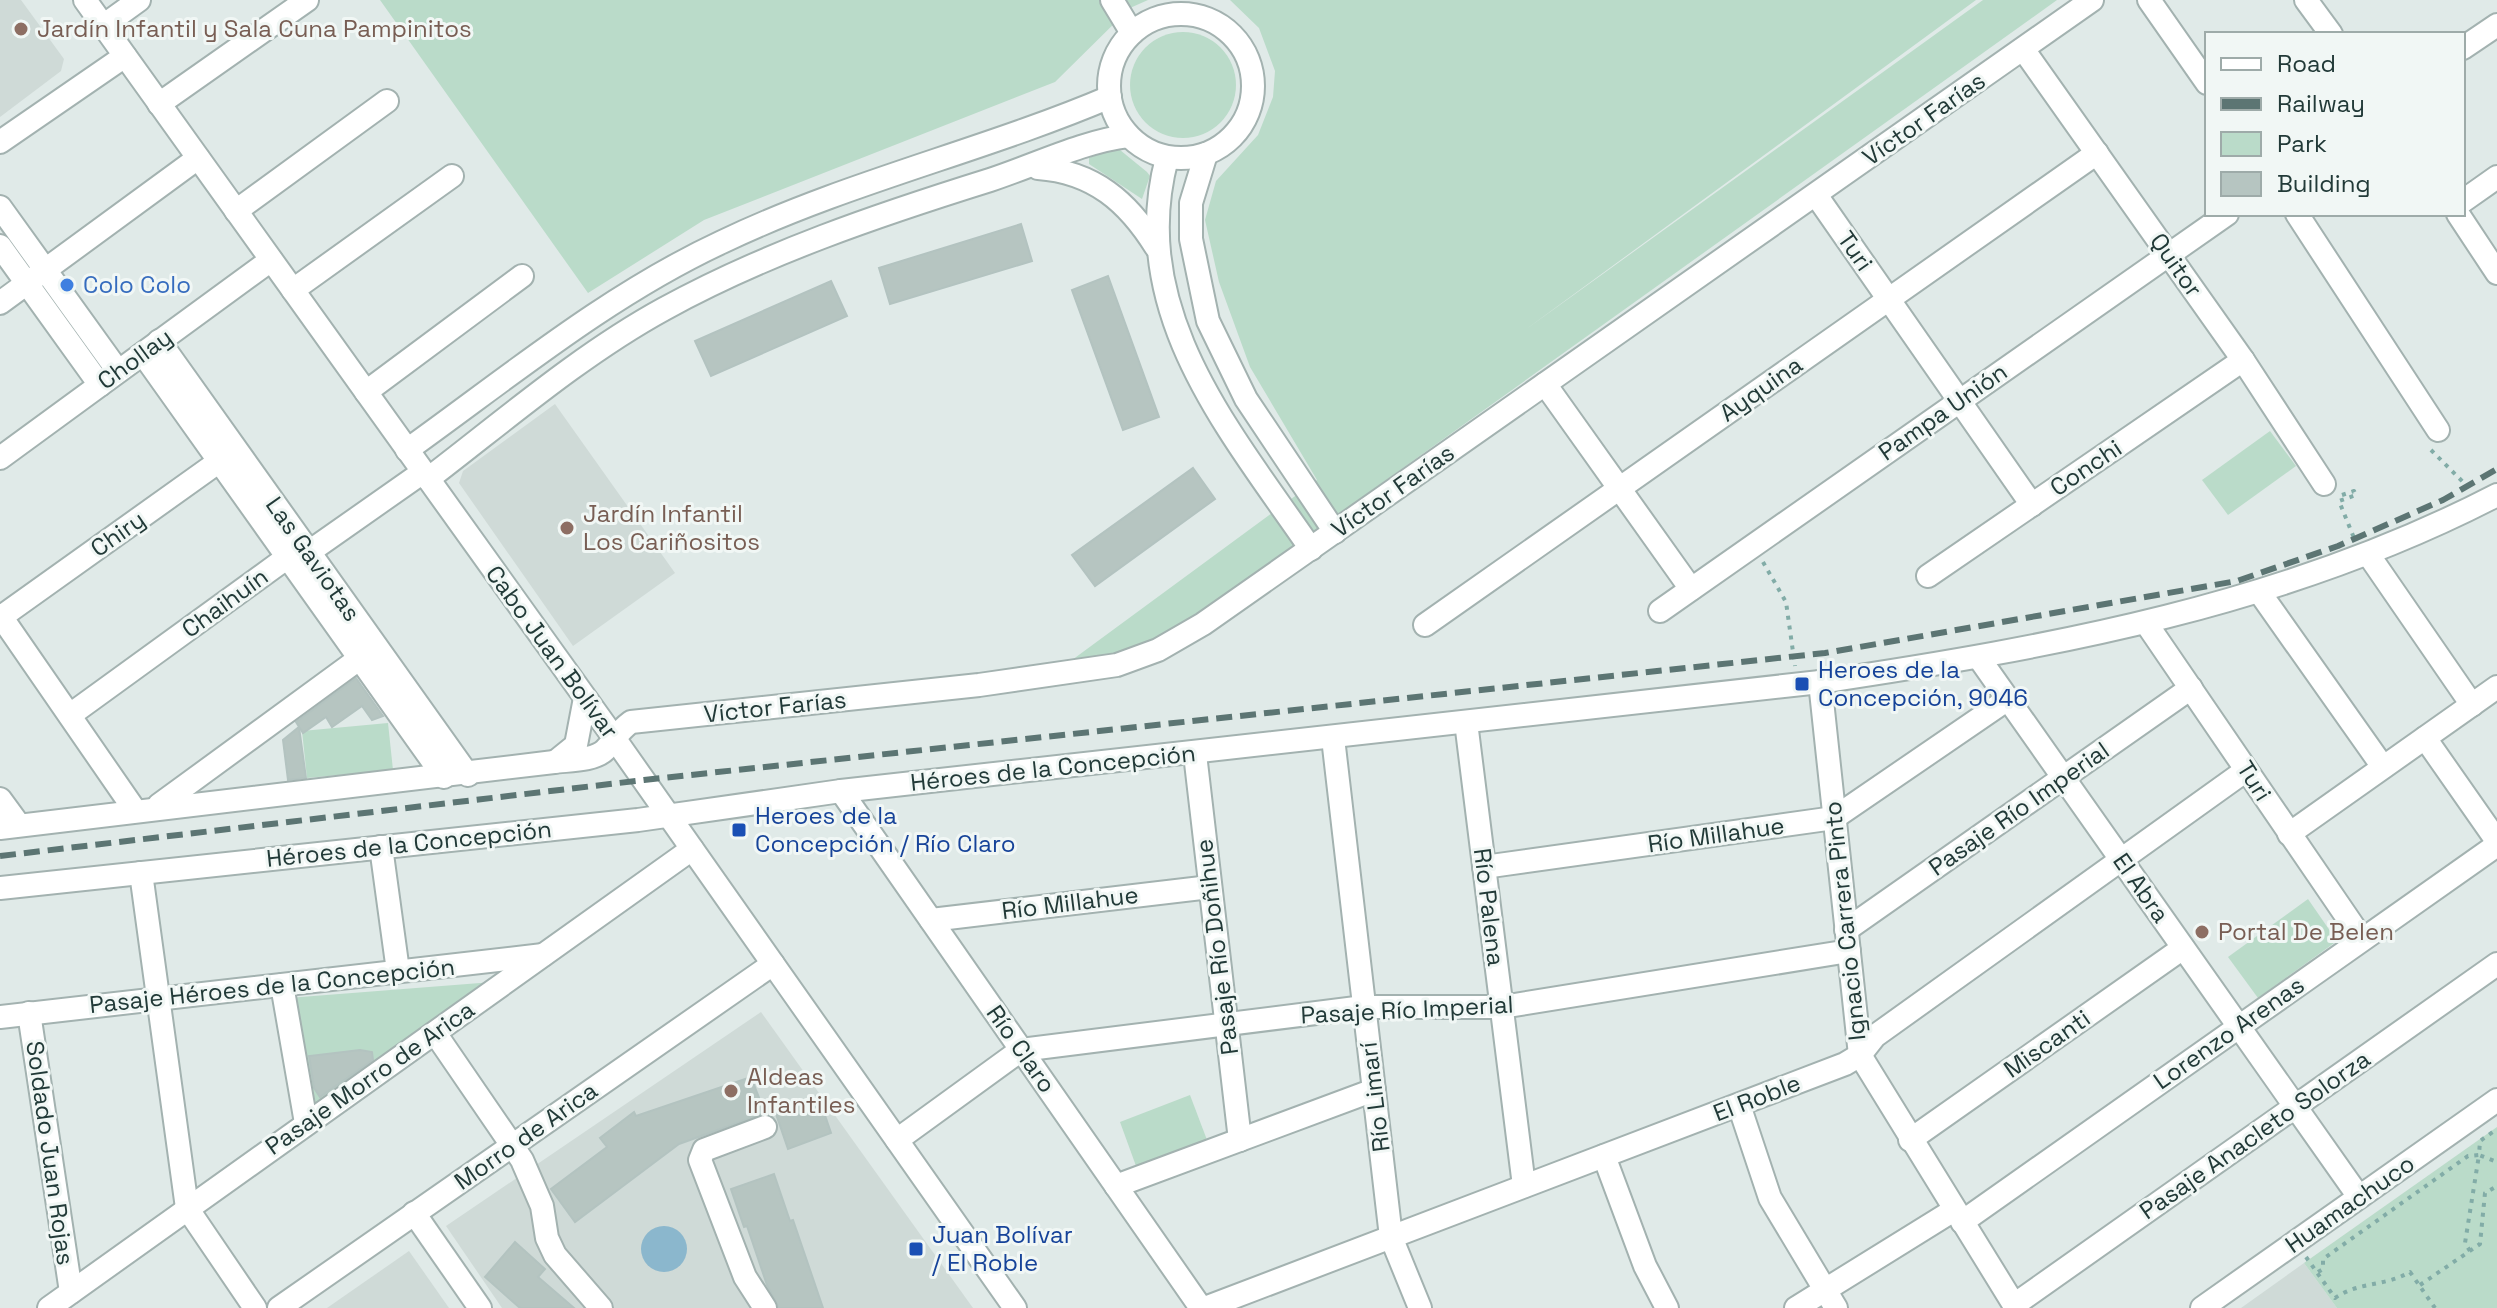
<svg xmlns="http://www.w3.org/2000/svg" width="2497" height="1308" font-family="'Space Grotesk',sans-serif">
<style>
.built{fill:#cfdad7}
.green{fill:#badbc9}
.water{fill:#8bb7cd}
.building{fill:#b6c5c1;stroke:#b3c3c0;stroke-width:2}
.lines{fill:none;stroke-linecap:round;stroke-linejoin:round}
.minor-casing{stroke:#a3b2b0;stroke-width:26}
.path{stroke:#82aca7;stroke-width:4;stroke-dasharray:4 6;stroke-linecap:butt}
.minor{stroke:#fff;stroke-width:22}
.rail{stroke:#5c7573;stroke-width:6;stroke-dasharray:16 8;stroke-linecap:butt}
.education-dot{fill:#8d6e63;stroke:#f1f7f5;stroke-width:3}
.shop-dot{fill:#3f7fe0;stroke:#f1f7f5;stroke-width:3}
.transit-dot{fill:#1a4fb4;stroke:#f1f7f5;stroke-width:3}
.labels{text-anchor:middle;stroke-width:6;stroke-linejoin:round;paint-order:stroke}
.education-label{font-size:24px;fill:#785e54;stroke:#f1f7f5;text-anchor:start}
.street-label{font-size:24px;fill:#223a38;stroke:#f1f7f5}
.shop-label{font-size:24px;fill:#366cbe;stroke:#f1f7f5;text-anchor:start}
.transit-label{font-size:24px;fill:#164399;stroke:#f1f7f5;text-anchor:start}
</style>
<rect width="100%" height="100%" fill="#e0eae8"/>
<g class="built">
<polygon points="0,0 21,0 64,59 61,71 0,117"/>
<polygon points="555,404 675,573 573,646 459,483 463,471"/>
<polygon points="761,1012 973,1308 502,1308 446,1226"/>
<polygon points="409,1251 449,1308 327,1308"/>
<polygon points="2304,1263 2337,1308 2241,1308"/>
</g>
<g class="green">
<polygon points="380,0 1148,0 1130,8 1055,82 704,220 588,293"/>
<polygon points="1230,0 1976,0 1525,330 1983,0 2057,0 1175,631 1134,653 1072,660 1317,480 1250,367 1219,282 1205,220 1216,181 1258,135 1273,97 1275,71 1259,28"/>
<circle cx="1183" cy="85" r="53"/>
<polygon points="1112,148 1120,150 1147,172 1150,176 1142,199 1089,164 1089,158"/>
<polygon points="2270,431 2296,466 2228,515 2202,480"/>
<polygon points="388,723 393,770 307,778 302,731"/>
<polygon points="2308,899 2337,941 2258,998 2228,957"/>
<polygon points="493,982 308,1117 288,998"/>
<polygon points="1190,1095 1207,1140 1136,1166 1120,1122"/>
<polygon points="2497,1127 2497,1308 2337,1308 2304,1263"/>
</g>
<circle class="water" cx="664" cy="1249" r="23"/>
<g class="building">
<polygon points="1021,224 1032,261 890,304 879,268"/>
<polygon points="1108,276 1159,417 1123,430 1072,290"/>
<polygon points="831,281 847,316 711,376 695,341"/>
<polygon points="1193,468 1215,499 1095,586 1072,555"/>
<polygon points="356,678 383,716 372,720 362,706 332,727 326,717 303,733 296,722"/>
<polygon points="299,727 306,778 288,780 283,740"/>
<polygon points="360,1050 372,1052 373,1060 320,1097 314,1088 309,1056"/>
<polygon points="751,1077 765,1113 679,1144 575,1222 551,1189 607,1147 600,1138 634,1112 636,1116"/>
<polygon points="818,1095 831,1133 788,1149 775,1111"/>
<polygon points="774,1174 790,1221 793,1220 823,1308 779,1308 767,1285 747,1226 744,1227 731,1189"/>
<polygon points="515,1242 545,1269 538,1277 574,1308 520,1308 485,1277"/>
</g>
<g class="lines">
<g class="minor-casing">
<g id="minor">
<polyline points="85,0 612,735 1015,1308"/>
<polyline points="1112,0 1132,33"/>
<polyline points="2149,0 2207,83"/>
<polyline points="2306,0 2331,34"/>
<circle cx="1181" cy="86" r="72"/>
<polyline points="103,26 139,0"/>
<polyline points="2463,48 2497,25"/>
<polyline points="2023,49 2243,360 2324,484"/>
<polyline points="159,104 307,0"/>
<polyline points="0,142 125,56"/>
<polyline points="1206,154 1191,203 1191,239 1208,321 1246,399 1335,532"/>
<path d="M1167 158C1126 311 1230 431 1311 549"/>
<path d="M1038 168C1094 172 1128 202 1156 247"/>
<polyline points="1816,195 2032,505"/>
<polyline points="2463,201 2497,177"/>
<polyline points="0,207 118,371"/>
<polyline points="236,211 387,101"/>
<polyline points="2297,214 2438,430"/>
<polyline points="2458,214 2497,273"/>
<polyline points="0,246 100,385"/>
<polyline points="293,290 452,176"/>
<polyline points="0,303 198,158"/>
<polyline points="159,341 468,775"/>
<polyline points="143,354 444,777"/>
<polyline points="1545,384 1691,589"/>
<polyline points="366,392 522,276"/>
<path d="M407 450C509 377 608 295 722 242 847 182 983 151 1110 97"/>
<polyline points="0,458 271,260"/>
<path d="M428 479C504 421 580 355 664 309 766 253 878 215 990 180 1033 166 1084 141 1128 136"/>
<polyline points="2368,554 2472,705"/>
<polyline points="1928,576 2243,360"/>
<polyline points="2260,593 2383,767"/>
<polyline points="1660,611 2227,214"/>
<polyline points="0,615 134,809"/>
<polyline points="1,617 228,455"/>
<polyline points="2146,623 2362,939"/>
<polyline points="1425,625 2097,153"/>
<polyline points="1979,658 2359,1197"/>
<polyline points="1820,682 1860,1055 2016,1308"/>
<polyline points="70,715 285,559 309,552 423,472"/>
<polyline points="1466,722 1524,1186"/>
<polyline points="1333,738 1391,1237 1420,1308"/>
<polyline points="2425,738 2497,841"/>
<polyline points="1195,754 1240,1140"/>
<polyline points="555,762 576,745 585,698"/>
<polyline points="841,791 1201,1308"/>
<polyline points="0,799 19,825"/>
<polyline points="159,805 367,653"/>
<path d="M0 828 554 762C568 760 594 761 605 750 615 740 616 733 631 722L979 685 1117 665 1158 650 1203 624 2092 0"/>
<polyline points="2289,834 2497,687"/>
<polyline points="381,847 398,971"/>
<polyline points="1484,867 1834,818 2008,699"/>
<polyline points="141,873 187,1208 255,1308"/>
<path d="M0 888 638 820 841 791 1820 682C2053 647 2285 605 2497 495"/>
<polyline points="931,920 1210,887"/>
<polyline points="1846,930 2191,688"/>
<polyline points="282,985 306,1123"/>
<polyline points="29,1013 71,1292"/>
<polyline points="0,1017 543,955"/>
<polyline points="435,1033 522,1160 542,1206 547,1238 555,1255 601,1308"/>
<polyline points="1739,1105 1770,1198 1836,1308"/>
<polyline points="897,1140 1021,1050 1364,1007 1502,1007 1849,951"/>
<polyline points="1910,1140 2183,948"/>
<polyline points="1604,1156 1645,1266 1667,1308"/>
<polyline points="1116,1186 1374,1090"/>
<polyline points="414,1213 480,1308"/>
<polyline points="1962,1222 2497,845"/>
<polyline points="2014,1305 2497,964"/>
<polyline points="49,1308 692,849"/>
<polyline points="279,1308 773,964"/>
<polyline points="765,1308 745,1277 700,1160 704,1150 765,1127"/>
<polyline points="1205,1308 1845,1064 1860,1055 1875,1036 2245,771"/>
<polyline points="1796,1308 1954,1210"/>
<polyline points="2202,1308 2497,1100"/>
</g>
</g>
<g class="path">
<polyline points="2431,450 2467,486"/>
<polyline points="2342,495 2354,491 2356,495 2339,501 2354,538"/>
<polyline points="1763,562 1786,602 1795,666"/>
<polyline points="2470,1251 2465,1243 2479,1155 2497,1162"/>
<path d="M2306 1257 2335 1298C2360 1281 2384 1287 2410 1272L2435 1308"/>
<polyline points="2318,1272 2323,1269 2323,1259 2468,1156 2479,1155 2480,1141 2497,1129"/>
<polyline points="2420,1285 2480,1244 2485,1193 2497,1186"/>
</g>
<use href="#minor" class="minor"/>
<polyline class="rail" points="0,856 644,780 1825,653 2237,581 2338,546 2443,500 2497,469"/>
</g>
<g class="education-dot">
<circle cx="21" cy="29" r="8"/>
<circle cx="567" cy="528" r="8"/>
<circle cx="2202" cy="932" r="8"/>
<circle cx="731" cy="1091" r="8"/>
</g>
<circle class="shop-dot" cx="67" cy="285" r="8"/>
<g class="transit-dot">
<rect x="1794" y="676" width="16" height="16" rx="4"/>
<rect x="731" y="822" width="16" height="16" rx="4"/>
<rect x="908" y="1241" width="16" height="16" rx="4"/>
</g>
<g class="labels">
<g class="education-label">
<text x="37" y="37">Jardín Infantil y Sala Cuna Pampinitos</text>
<text x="583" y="522">Jardín Infantil<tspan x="583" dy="28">Los Cariñositos</tspan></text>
<text x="2218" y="940">Portal De Belen</text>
<text x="747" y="1085">Aldeas<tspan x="747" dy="28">Infantiles</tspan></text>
</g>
<g class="street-label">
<text transform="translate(1924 119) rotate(-35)" y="8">Víctor Farías</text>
<text transform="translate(1855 251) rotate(55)" y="8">Turi</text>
<text transform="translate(2176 265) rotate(55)" y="8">Quitor</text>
<text transform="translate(135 359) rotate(-36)" y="8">Chollay</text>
<text transform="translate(1761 389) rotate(-35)" y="8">Ayquina</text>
<text transform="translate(1943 412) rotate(-35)" y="8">Pampa Unión</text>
<text transform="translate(2086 468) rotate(-34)" y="8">Conchi</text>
<text transform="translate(1393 491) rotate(-35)" y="8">Víctor Farías</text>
<text transform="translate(118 534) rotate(-35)" y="8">Chiry</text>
<text transform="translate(313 559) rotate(55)" y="8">Las Gaviotas</text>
<text transform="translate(225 603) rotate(-36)" y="8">Chaihuín</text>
<text transform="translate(552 652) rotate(54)" y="8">Cabo Juan Bolívar</text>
<text transform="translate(775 707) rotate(-6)" y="8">Víctor Farías</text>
<text transform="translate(1053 768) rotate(-6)" y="8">Héroes de la Concepción</text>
<text transform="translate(2254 781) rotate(58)" y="8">Turi</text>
<text transform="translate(2019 809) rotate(-35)" y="8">Pasaje Río Imperial</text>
<text transform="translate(1716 835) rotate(-8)" y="8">Río Millahue</text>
<text transform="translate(409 844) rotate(-6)" y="8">Héroes de la Concepción</text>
<text transform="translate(2141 888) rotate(55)" y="8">El Abra</text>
<text transform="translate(1070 903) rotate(-7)" y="8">Río Millahue</text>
<text transform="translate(1489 907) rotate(83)" y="8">Río Palena</text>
<text transform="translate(1845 921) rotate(-96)" y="8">Ignacio Carrera Pinto</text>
<text transform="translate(1217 947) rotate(-97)" y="8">Pasaje Río Doñihue</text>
<text transform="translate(272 986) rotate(-6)" y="8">Pasaje Héroes de la Concepción</text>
<text transform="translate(1407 1010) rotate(-3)" y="8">Pasaje Río Imperial</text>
<text transform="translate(2229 1033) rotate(-35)" y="8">Lorenzo Arenas</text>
<text transform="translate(2047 1044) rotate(-35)" y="8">Miscanti</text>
<text transform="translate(1021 1049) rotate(55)" y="8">Río Claro</text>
<text transform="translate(370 1078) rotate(-35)" y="8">Pasaje Morro de Arica</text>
<text transform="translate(1375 1097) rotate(-97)" y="8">Río Limarí</text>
<text transform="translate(1757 1098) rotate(-21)" y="8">El Roble</text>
<text transform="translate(2255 1135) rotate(-35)" y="8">Pasaje Anacleto Solorza</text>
<text transform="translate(526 1136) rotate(-35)" y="8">Morro de Arica</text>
<text transform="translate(50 1153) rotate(82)" y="8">Soldado Juan Rojas</text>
<text transform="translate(2350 1204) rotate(-35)" y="8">Huamachuco</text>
</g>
<g class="shop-label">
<text x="83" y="293">Colo Colo</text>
</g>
<g class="transit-label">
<text x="1818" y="678">Heroes de la<tspan x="1818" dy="28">Concepción, 9046</tspan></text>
<text x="755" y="824">Heroes de la<tspan x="755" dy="28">Concepción / Río Claro</tspan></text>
<text x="932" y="1243">Juan Bolívar<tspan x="932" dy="28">/ El Roble</tspan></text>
</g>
</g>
<rect x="2205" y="32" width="260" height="184" fill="#f1f7f5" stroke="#9eaba9" stroke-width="2"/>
<rect x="2221" y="58" width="40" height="12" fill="#ffffff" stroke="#9eaba9" stroke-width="2"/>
<text x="2277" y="72" font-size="24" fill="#223a38">Road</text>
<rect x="2221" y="98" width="40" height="12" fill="#5c7573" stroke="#9eaba9" stroke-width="2"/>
<text x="2277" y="112" font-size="24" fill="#223a38">Railway</text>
<rect x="2221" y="132" width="40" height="24" fill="#badbc9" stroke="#9eaba9" stroke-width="2"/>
<text x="2277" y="152" font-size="24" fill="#223a38">Park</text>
<rect x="2221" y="172" width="40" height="24" fill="#b6c5c1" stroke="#9eaba9" stroke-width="2"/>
<text x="2277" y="192" font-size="24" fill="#223a38">Building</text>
</svg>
